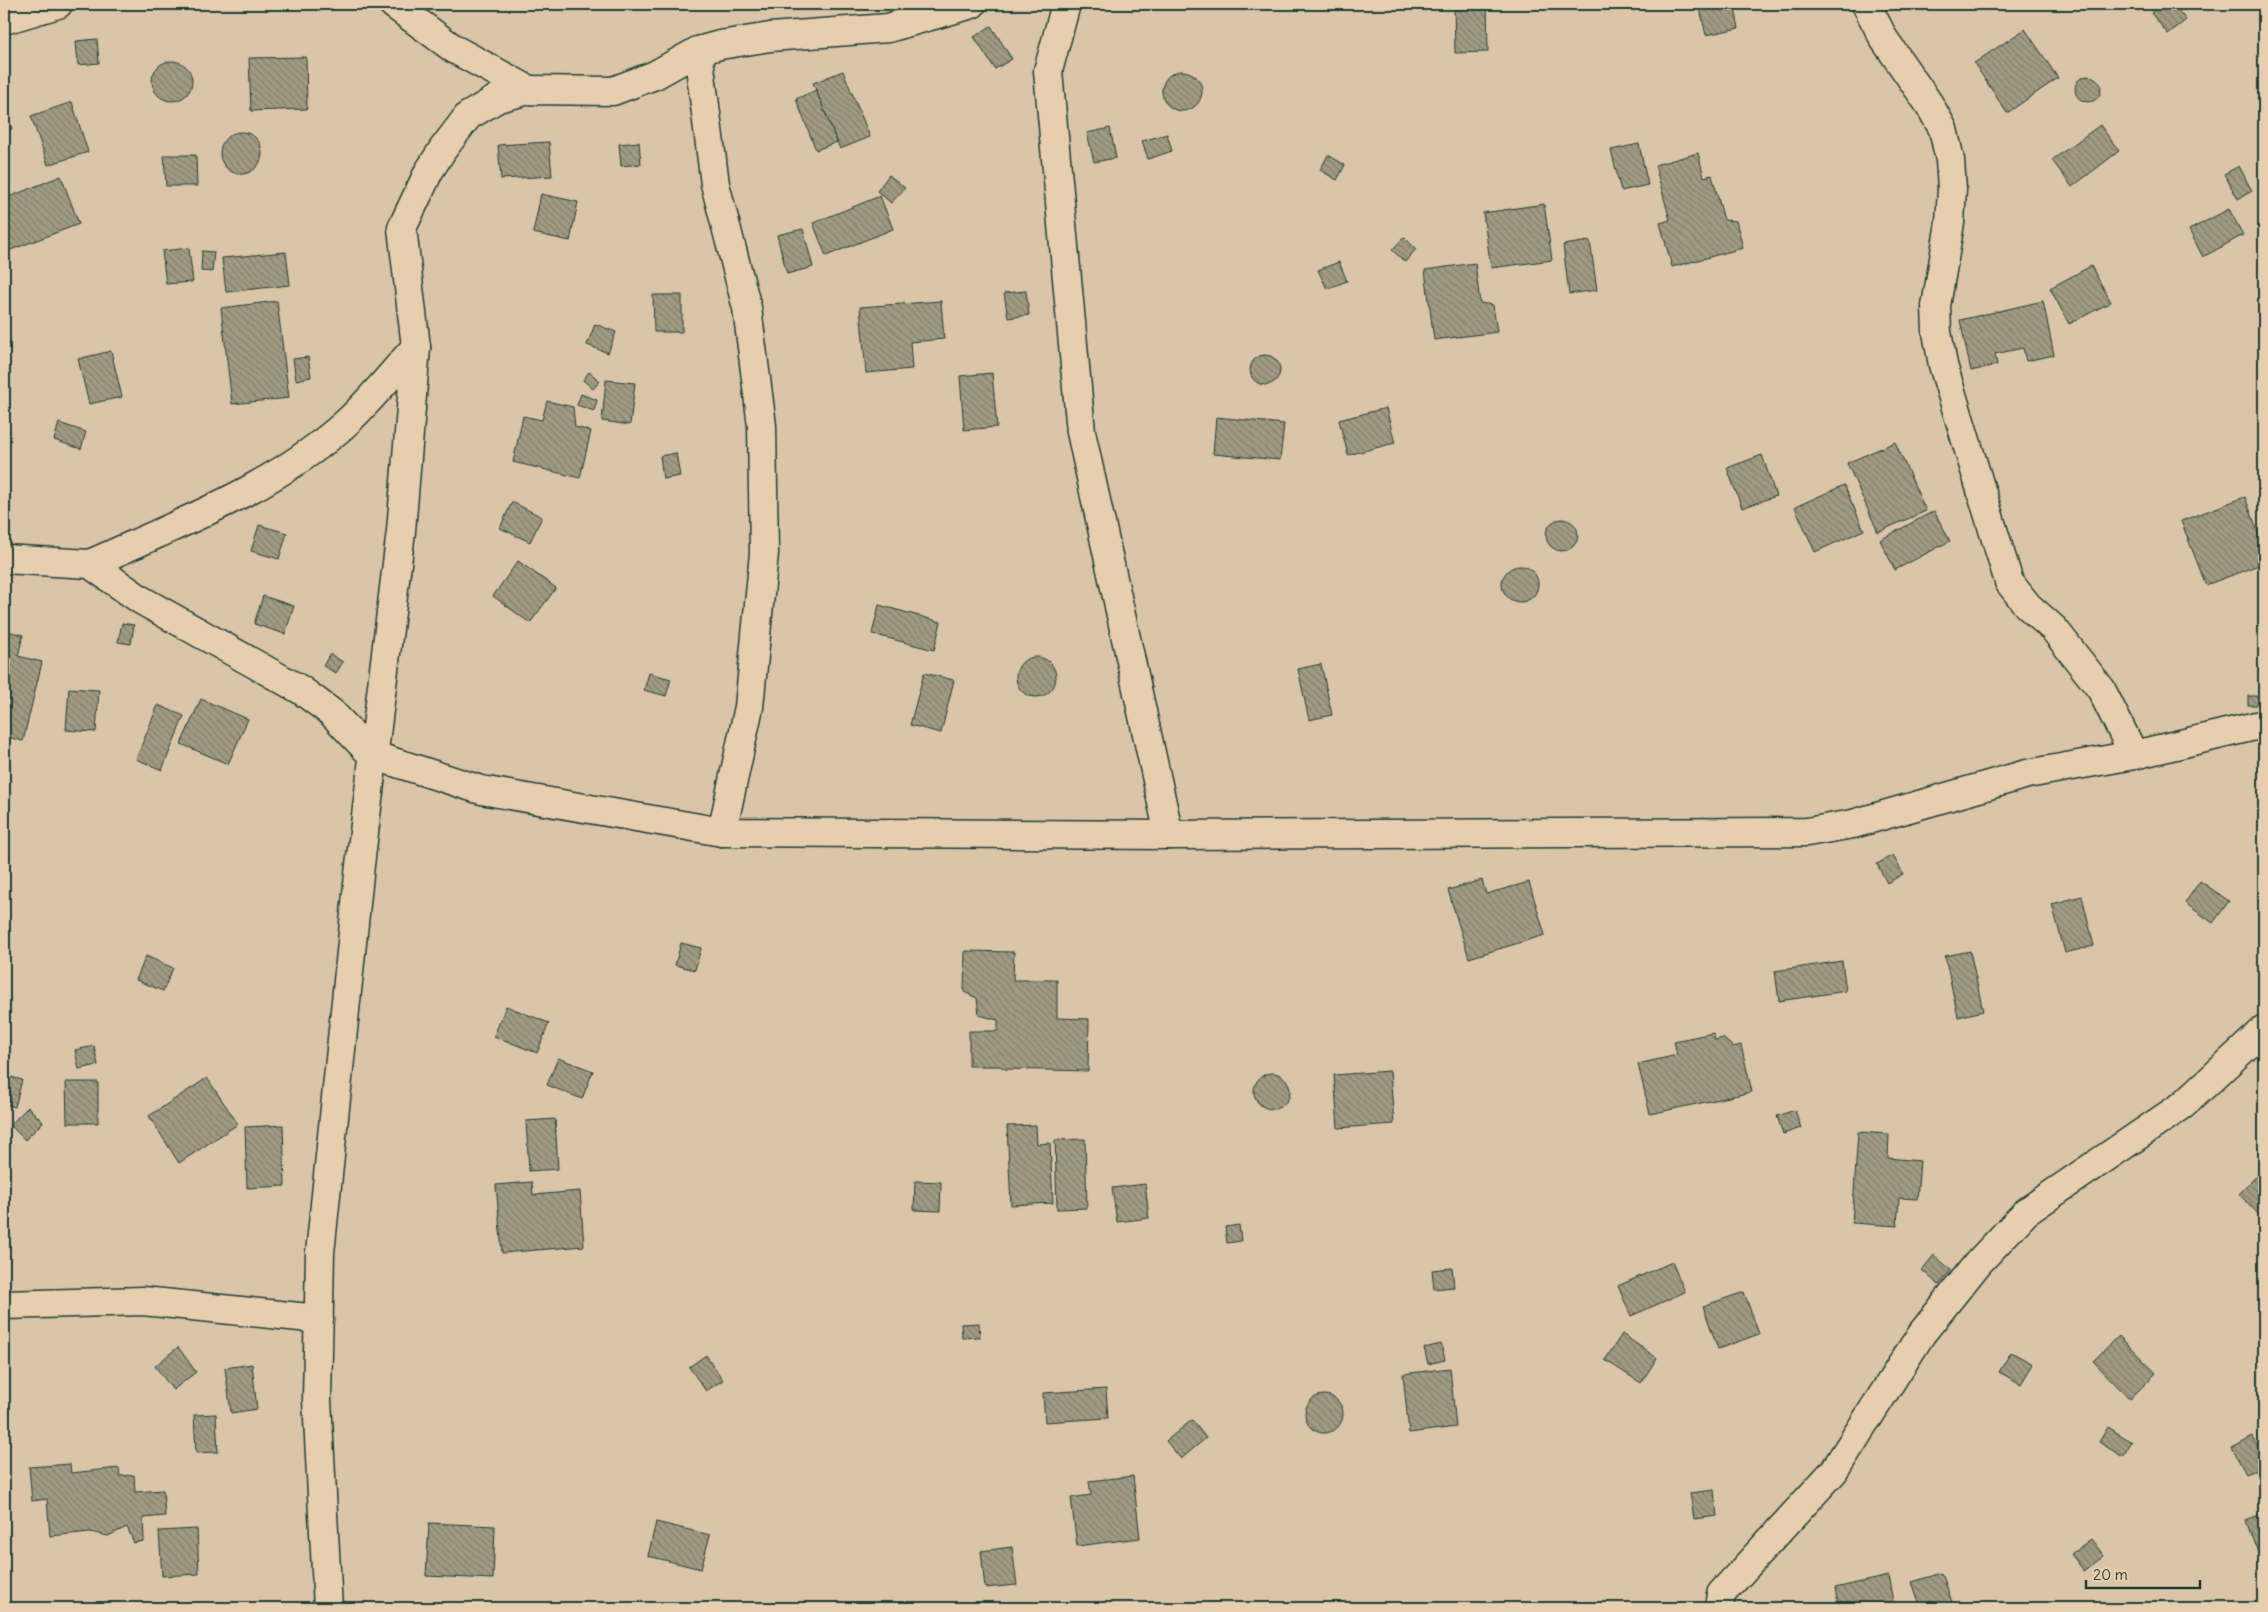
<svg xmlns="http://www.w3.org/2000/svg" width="2268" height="1612" font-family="Delius,sans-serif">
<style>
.building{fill:url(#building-back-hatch);stroke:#1f3d34}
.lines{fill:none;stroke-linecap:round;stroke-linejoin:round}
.street-casing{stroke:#1f3d34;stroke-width:31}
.street{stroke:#e7ceaf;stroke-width:28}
</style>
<defs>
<pattern id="building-back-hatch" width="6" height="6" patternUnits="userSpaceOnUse" patternTransform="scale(1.25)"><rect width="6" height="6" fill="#a19b83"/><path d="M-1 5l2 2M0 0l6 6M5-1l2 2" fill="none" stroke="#83806c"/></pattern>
</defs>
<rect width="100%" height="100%" fill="#dbc5a8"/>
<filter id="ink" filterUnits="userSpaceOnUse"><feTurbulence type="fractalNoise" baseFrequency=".02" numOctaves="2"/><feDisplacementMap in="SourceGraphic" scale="10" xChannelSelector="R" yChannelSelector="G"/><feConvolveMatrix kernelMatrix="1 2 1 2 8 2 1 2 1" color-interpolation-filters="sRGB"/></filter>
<g filter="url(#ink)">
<g class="building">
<polygon points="309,4 331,4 331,5 309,7"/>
<polygon points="1454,4 1487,4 1488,52 1455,53"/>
<polygon points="1699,4 1734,4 1739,28 1706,35"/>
<polygon points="2163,4 2173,4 2186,20 2168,34 2151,13"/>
<polygon points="991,26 1012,59 995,69 974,37"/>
<polygon points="2025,29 2058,78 2007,113 1974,63"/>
<polygon points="97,39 99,63 78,65 76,41"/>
<polygon points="306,57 307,109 251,111 249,58"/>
<circle cx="172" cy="81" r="20"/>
<circle cx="1182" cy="91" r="20"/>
<polygon points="843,71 870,137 840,149 813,83"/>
<circle cx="2088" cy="89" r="13"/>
<polygon points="816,90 837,142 816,150 796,99"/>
<polygon points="72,102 88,152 48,165 31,116"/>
<polygon points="4,107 12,129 4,131"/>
<polygon points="2100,125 2119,151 2072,187 2052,160"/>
<polygon points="1110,128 1116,158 1094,162 1087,133"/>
<circle cx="241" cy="153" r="21"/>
<polygon points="1167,134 1172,151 1148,159 1142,141"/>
<polygon points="549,142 552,176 501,179 498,145"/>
<polygon points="639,142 641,164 621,166 619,144"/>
<polygon points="1639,144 1648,185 1621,191 1611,150"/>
<polygon points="1698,153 1704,177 1712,175 1724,220 1736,221 1743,248 1672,267 1660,223 1670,220 1655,165"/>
<polygon points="164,155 196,155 197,186 166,186"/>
<polygon points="1328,155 1345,165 1337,180 1320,170"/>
<polygon points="2239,166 2252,191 2238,199 2224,174"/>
<polygon points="889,175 905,188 891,203 877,191"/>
<polygon points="61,176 79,224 8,251 4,239 4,199"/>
<polygon points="541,194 578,202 570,241 533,233"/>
<polygon points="880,196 893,229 826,256 813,223"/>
<polygon points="1544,204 1552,260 1491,268 1483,213"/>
<polygon points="2229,209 2243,235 2203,257 2189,230"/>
<polygon points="803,229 813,267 787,274 777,235"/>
<polygon points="1404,237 1416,249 1405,262 1392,250"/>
<polygon points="1590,241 1597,290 1569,294 1563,245"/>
<polygon points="189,248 193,282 166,284 162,251"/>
<polygon points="202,251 214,252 212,272 201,271"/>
<polygon points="286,252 290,285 226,292 222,258"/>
<polygon points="1339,262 1347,281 1327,289 1318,270"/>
<polygon points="1475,263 1480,303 1493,305 1497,332 1434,340 1425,270"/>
<polygon points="2091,266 2111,302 2069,324 2050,288"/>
<polygon points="1026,291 1029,315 1008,318 1004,293"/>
<polygon points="653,295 682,295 682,332 654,332"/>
<polygon points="277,301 289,398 232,404 221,308"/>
<polygon points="941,301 944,339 910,342 912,369 866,373 860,307"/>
<polygon points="2043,301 2054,355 2026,361 2023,348 1995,354 1997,365 1971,371 1960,320"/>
<polygon points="595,324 616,332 608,353 587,345"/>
<polygon points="111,351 122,397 89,404 78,359"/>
<circle cx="1265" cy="370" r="15"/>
<polygon points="308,357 311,377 296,380 293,359"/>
<polygon points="589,372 600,381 593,389 583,380"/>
<polygon points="992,373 997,427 964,430 960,376"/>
<polygon points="606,380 635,383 630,425 602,421"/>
<polygon points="581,394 597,400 594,411 577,405"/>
<polygon points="547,401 573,407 575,427 591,431 580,478 513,462 523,416 542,420"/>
<polygon points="1386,408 1395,443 1348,455 1339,420"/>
<polygon points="1216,417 1284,424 1280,460 1213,454"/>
<polygon points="59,423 86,432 81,449 54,440"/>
<polygon points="1895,442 1926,511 1878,532 1847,463"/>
<polygon points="676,453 680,476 663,479 660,456"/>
<polygon points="1762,455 1776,496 1742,508 1727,468"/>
<polygon points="1844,485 1864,530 1815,552 1795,507"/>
<polygon points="2245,497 2264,548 2264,563 2206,585 2181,521"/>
<polygon points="512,502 542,517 530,542 500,528"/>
<polygon points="1934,511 1950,541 1895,570 1880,540"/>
<circle cx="1562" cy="535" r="16"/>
<polygon points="259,525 287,533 279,559 251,551"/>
<polygon points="518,561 556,588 530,623 493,596"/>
<circle cx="1520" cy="584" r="18"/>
<polygon points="263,596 294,606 285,634 254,624"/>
<polygon points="879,605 941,622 934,650 872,634"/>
<polygon points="122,623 134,625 131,644 118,642"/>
<polygon points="4,630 23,635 18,656 42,662 23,741 4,736"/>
<polygon points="330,654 343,662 336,673 323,666"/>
<circle cx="1036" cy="677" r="20"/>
<polygon points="1321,664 1332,715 1309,720 1298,669"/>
<polygon points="649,673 671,679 666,696 644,690"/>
<polygon points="924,673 954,680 941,733 910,725"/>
<polygon points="69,688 99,690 96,732 66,730"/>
<rect x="2248" y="696" width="16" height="9"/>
<polygon points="201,699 248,719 228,764 181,744"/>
<polygon points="158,705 184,716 162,770 136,759"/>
<polygon points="1893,855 1903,874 1887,883 1877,864"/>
<polygon points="1482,880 1486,894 1529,882 1545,935 1469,958 1448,890"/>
<polygon points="2200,881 2229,901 2213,923 2185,903"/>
<polygon points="2082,896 2094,946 2065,953 2052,904"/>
<polygon points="681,943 701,948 695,970 675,965"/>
<polygon points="965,951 1014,952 1013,980 1057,980 1057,1018 1089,1019 1088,1071 1005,1069 1000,1066 969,1066 969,1031 998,1031 998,1020 979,1015 977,998 964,992"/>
<polygon points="1970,951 1983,1011 1958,1017 1945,956"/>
<polygon points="146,956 173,968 163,991 136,980"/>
<polygon points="1842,961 1846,991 1779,1001 1775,971"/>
<polygon points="506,1006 549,1023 537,1053 494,1036"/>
<polygon points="1713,1033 1715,1040 1723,1038 1733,1047 1741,1045 1752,1092 1650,1114 1638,1064 1677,1055 1674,1041"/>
<polygon points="94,1046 98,1065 79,1069 75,1050"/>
<polygon points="558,1058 593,1071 582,1099 547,1085"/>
<polygon points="1390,1071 1394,1124 1338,1128 1334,1075"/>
<circle cx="1272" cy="1091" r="18"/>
<polygon points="4,1075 22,1080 15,1107 4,1104"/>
<polygon points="207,1078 238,1124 179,1163 149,1116"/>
<polygon points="66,1082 98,1082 98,1123 67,1123"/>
<polygon points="28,1107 43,1122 25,1140 10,1125"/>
<polygon points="1795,1110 1801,1128 1783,1134 1777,1116"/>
<polygon points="555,1119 558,1169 529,1171 526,1121"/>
<polygon points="283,1125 285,1186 247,1188 245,1127"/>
<polygon points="1036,1125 1037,1144 1050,1143 1053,1203 1011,1205 1007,1126"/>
<polygon points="1858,1132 1889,1134 1888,1158 1920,1161 1917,1199 1899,1198 1897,1226 1852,1223"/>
<polygon points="1085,1139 1087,1208 1057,1209 1055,1140"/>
<polygon points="2264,1168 2264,1220 2239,1194"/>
<polygon points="915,1181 941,1182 940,1211 914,1210"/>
<polygon points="532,1182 533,1195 580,1191 584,1246 502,1253 496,1185"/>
<polygon points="1145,1184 1149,1218 1117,1222 1112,1188"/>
<polygon points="1239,1225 1241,1241 1227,1243 1225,1227"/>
<polygon points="1934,1255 1951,1270 1939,1285 1922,1270"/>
<polygon points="1672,1262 1685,1292 1631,1316 1618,1286"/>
<polygon points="1452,1268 1454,1287 1434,1289 1432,1270"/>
<polygon points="1744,1292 1759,1334 1718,1349 1703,1306"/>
<polygon points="979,1323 980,1337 962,1338 961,1324"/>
<polygon points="1622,1334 1657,1358 1641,1383 1605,1360"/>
<polygon points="2119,1336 2156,1373 2130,1399 2093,1361"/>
<polygon points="1441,1344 1445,1360 1428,1364 1424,1348"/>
<polygon points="178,1347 196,1372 173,1390 155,1366"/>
<polygon points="2011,1352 2033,1364 2021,1384 1999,1372"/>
<polygon points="706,1355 723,1380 706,1391 689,1367"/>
<polygon points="252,1364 257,1409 231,1413 225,1368"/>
<polygon points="1450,1368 1456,1427 1409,1433 1403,1374"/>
<polygon points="1106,1389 1108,1418 1045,1422 1043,1393"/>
<circle cx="1324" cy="1414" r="19"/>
<polygon points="216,1414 218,1452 196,1453 194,1415"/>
<polygon points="1192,1420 1206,1438 1181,1459 1166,1441"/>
<polygon points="2108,1427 2132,1442 2123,1457 2099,1442"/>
<polygon points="2253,1437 2264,1459 2264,1465 2246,1474 2232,1448"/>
<polygon points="70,1464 71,1473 119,1468 120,1476 134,1475 135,1492 163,1490 165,1516 143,1518 144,1541 134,1543 127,1527 108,1536 90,1532 50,1536 47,1499 32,1501 29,1467"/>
<polygon points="1133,1476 1140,1538 1077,1546 1071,1498 1091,1495 1089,1481"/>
<polygon points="1714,1490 1717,1516 1694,1519 1690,1493"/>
<polygon points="2264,1514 2264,1568 2246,1521"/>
<polygon points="656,1522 710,1535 701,1569 648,1556"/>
<polygon points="429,1523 495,1526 493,1579 426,1576"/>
<polygon points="197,1529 199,1574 162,1576 159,1531"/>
<polygon points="2091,1539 2104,1556 2084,1571 2071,1554"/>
<polygon points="1012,1547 1017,1585 985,1588 981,1551"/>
<polygon points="1942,1573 1954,1608 1921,1608 1912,1582"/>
<polygon points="1888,1576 1893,1601 1863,1608 1839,1608 1835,1588"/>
<polygon points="806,1602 807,1608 745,1608"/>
</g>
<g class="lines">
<g class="street-casing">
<g id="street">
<polyline points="393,4 454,49 529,90"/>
<polyline points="1066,4 1048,71 1081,432 1169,835"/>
<polyline points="1866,4 1884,39 1929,104 1943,129 1950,160 1952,189 1950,223 1936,306 1937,332 1943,365 2009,582 2028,606 2054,629 2101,689 2134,755"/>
<polyline points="4,20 58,4"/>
<polyline points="698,51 715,184 747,308 762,426 764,553 749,707 722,832"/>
<polyline points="4,559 90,564 141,600 301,690 332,713 372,755 481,790 722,832 1169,835 1807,832 1853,824 2027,774 2134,755 2264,724"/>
<path d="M90 564C178 524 274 488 346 423 371 400 393 372 416 347"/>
<polyline points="4,1305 143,1301 319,1319"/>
<polyline points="328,1608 317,1400 320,1253 360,865 401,531 416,347 402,228 429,171 443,149 468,116 498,98 529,90 613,91 655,75 698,51 720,45 770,37 888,28 972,4"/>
<polyline points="1719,1608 1721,1594 1834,1471 1922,1333 1978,1263 2026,1212 2183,1105 2264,1030"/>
</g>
</g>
<use href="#street" class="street"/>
</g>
</g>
<rect width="2268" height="1612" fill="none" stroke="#e7ceaf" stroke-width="20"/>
<rect x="10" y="10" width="2248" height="1592" fill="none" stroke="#1f3d34" stroke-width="2" filter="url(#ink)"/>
<path d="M2086 1580v8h114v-8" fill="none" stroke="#1f3d34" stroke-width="2.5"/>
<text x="2093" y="1580" font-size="15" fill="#1f3d34" stroke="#e7ceaf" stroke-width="4" paint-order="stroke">20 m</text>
</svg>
